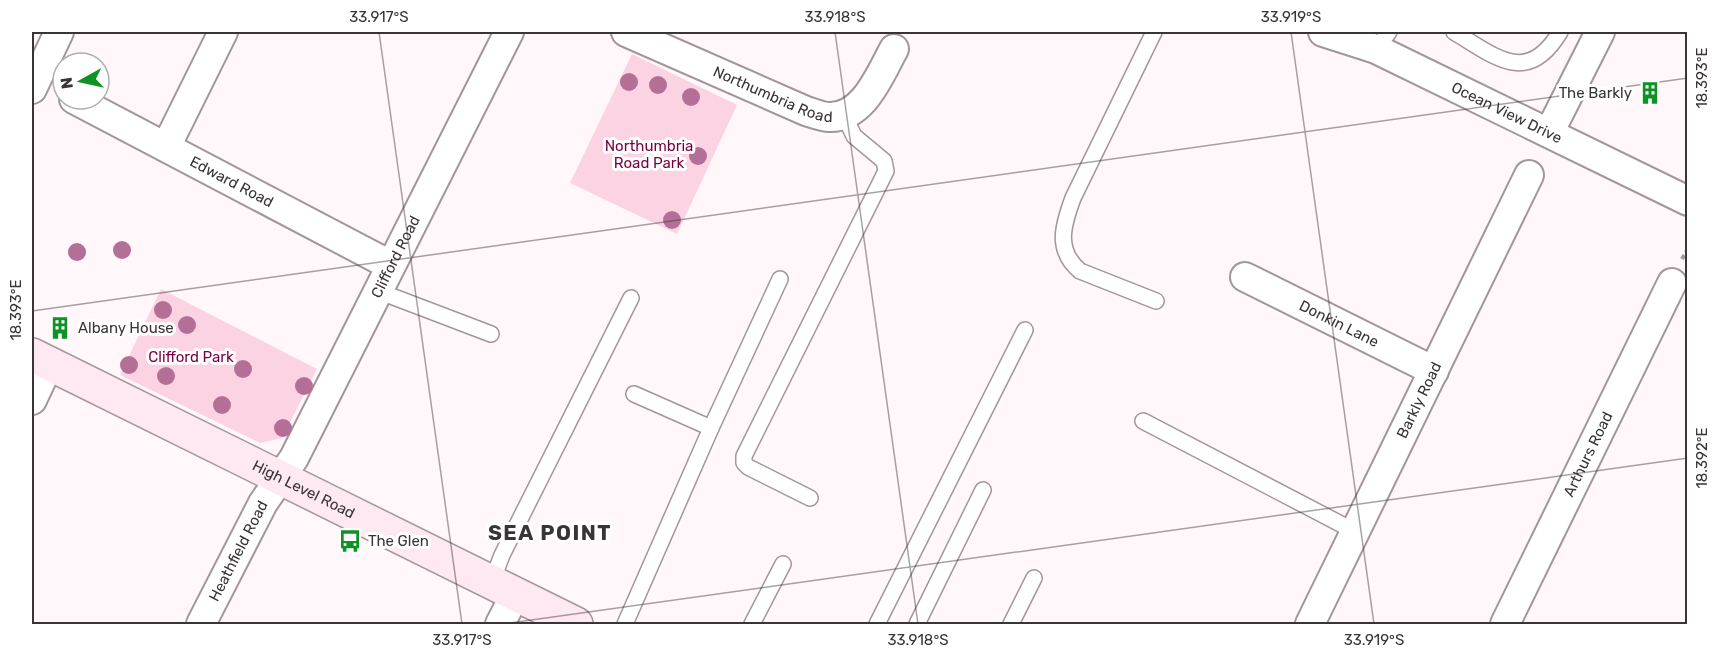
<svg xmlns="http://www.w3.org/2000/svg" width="1719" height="656" font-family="Rubik,sans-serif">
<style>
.green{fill:#fcd3e2}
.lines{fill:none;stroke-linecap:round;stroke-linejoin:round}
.lane-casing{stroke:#a2969a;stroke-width:18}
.street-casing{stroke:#a2969a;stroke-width:32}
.secondary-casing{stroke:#a2969a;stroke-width:36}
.path{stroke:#9d9799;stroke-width:4;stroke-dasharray:4.5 3;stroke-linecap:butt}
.lane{stroke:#fff;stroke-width:15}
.street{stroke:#fff;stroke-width:28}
.secondary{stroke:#fee8f1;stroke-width:33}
.tree{fill:#b46f96}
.ticks{fill:none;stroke:#393436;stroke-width:1.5;stroke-opacity:0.45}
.labels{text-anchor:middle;stroke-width:6;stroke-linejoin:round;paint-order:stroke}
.street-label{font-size:15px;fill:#393436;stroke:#fff}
.poi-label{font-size:15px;fill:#393436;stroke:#fff;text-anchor:start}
.park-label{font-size:15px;fill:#760044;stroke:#fff}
.district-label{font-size:21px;font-weight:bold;letter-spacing:1.5px;fill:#393436;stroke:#fff}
.neatline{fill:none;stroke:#393436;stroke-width:2}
.ticks-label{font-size:15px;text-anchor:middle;fill:#393436}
</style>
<rect width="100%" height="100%" fill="#fff7fa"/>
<g class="green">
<polygon points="632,54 737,105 677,234 570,183"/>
<polygon points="161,289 317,369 282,438 260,443 120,375"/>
</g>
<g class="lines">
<g class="lane-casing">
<g id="lane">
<path d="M1154 32 1073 198C1063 225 1055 250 1080 271L1156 301"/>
<path d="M1454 32C1495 56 1527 87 1560 32"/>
<polyline points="1376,49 1389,32"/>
<polyline points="378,291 491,334"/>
<polyline points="634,394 711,428"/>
<polyline points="1143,421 1356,532"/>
<polyline points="810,498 748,467 744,463 744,456 886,171 884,161 854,136 844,115"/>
<polyline points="491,584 502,555 631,298"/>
<polyline points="625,624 711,428 780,279"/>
<polyline points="752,624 783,564"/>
<polyline points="877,624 1025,330"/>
<polyline points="917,624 983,490"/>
<polyline points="1011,624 1034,578"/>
</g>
</g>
<g class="street-casing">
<g id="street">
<path id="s1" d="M626 32 806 111C813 113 822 117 829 117 864 118 880 74 894 49"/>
<path id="s2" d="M1323 32 1376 49 1688 201"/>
<polyline points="32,89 59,32"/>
<path id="s3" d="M74 99 390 265"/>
<polyline points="1549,133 1600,32"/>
<polyline points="166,147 223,32"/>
<path id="s4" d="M1245 277 1434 371"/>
<polyline points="32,400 49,364"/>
<path id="s5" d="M201 624 263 503 294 458 509 32"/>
<polyline points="500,624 515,595"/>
<path id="s6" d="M1310 624 1529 175"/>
<path id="s7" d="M1505 624 1672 283"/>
</g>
</g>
<g class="secondary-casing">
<g id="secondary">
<path id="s8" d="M32 355 576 624"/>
</g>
</g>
<polyline class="path" points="1682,259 1688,249"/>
<use href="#lane" class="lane"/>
<use href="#street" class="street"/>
<use href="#secondary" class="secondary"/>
</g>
<g class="tree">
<circle cx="629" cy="82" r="9"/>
<circle cx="658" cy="85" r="9"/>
<circle cx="691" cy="97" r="9"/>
<circle cx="698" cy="156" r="9"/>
<circle cx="672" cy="220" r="9"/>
<circle cx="122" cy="250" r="9"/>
<circle cx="77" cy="252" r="9"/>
<circle cx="163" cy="310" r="9"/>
<circle cx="187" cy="325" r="9"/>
<circle cx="129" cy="365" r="9"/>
<circle cx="243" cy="369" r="9"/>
<circle cx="166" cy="376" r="9"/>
<circle cx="304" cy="386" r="9"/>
<circle cx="222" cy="405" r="9"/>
<circle cx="283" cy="428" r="9"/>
</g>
<path class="ticks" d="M379 32 462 624M835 32 918 624M1291 32 1374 624M32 311 1688 78M503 624 1688 458"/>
<defs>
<g id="building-bare" transform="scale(1.8)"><path d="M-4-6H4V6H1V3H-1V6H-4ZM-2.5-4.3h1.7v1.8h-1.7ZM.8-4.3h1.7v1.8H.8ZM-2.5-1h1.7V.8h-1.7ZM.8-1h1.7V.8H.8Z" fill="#0e9224" stroke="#fff" stroke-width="2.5" paint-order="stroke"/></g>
<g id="bus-bare" transform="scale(1.8)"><path d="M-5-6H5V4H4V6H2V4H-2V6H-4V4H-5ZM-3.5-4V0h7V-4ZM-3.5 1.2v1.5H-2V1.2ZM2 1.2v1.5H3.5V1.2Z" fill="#0e9224" stroke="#fff" stroke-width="2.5" paint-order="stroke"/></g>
</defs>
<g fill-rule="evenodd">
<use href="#building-bare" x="1650" y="93"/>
<use href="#building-bare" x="60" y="328"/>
<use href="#bus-bare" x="350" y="541"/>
</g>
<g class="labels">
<g class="street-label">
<text dy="5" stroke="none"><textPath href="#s1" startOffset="160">Northumbria Road</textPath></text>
<text dy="5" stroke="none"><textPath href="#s2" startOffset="201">Ocean View Drive</textPath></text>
<text dy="5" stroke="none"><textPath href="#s3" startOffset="178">Edward Road</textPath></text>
<text dy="5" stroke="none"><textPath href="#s5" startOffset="416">Clifford Road</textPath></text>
<text dy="5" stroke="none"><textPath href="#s4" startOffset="105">Donkin Lane</textPath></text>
<text dy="5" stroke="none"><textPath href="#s6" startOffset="249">Barkly Road</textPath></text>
<text dy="5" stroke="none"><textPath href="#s7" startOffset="189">Arthurs Road</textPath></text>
<text dy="5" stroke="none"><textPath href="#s8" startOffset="303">High Level Road</textPath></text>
<text dy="5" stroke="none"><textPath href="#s5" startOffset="82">Heathfield Road</textPath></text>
</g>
<g class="poi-label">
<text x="1632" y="98" text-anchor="end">The Barkly</text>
<text x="78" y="333">Albany House</text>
<text x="368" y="546">The Glen</text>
</g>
<g class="park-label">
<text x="649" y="151">Northumbria<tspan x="649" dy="17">Road Park</tspan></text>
<text x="191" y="362">Clifford Park</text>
</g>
<g class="district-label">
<text x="550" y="540">SEA POINT</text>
</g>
</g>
<rect width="1719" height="656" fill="none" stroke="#ffffff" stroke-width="66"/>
<g transform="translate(81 81) rotate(262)"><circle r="28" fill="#ffffff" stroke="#b0aeaf" stroke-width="1.5"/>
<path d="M0-4.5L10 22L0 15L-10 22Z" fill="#0e9224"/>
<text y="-9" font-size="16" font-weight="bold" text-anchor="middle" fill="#393436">N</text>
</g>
<rect x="33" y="33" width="1653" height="590" class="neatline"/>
<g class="ticks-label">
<text x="379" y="22">33.917°S</text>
<text x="835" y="22">33.918°S</text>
<text x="1291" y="22">33.919°S</text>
<text transform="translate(1702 78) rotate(-90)" y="5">18.393°E</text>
<text transform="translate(16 310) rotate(-90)" y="5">18.393°E</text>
<text transform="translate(1702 458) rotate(-90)" y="5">18.392°E</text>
<text x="462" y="645">33.917°S</text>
<text x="918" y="645">33.918°S</text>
<text x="1374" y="645">33.919°S</text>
</g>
</svg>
